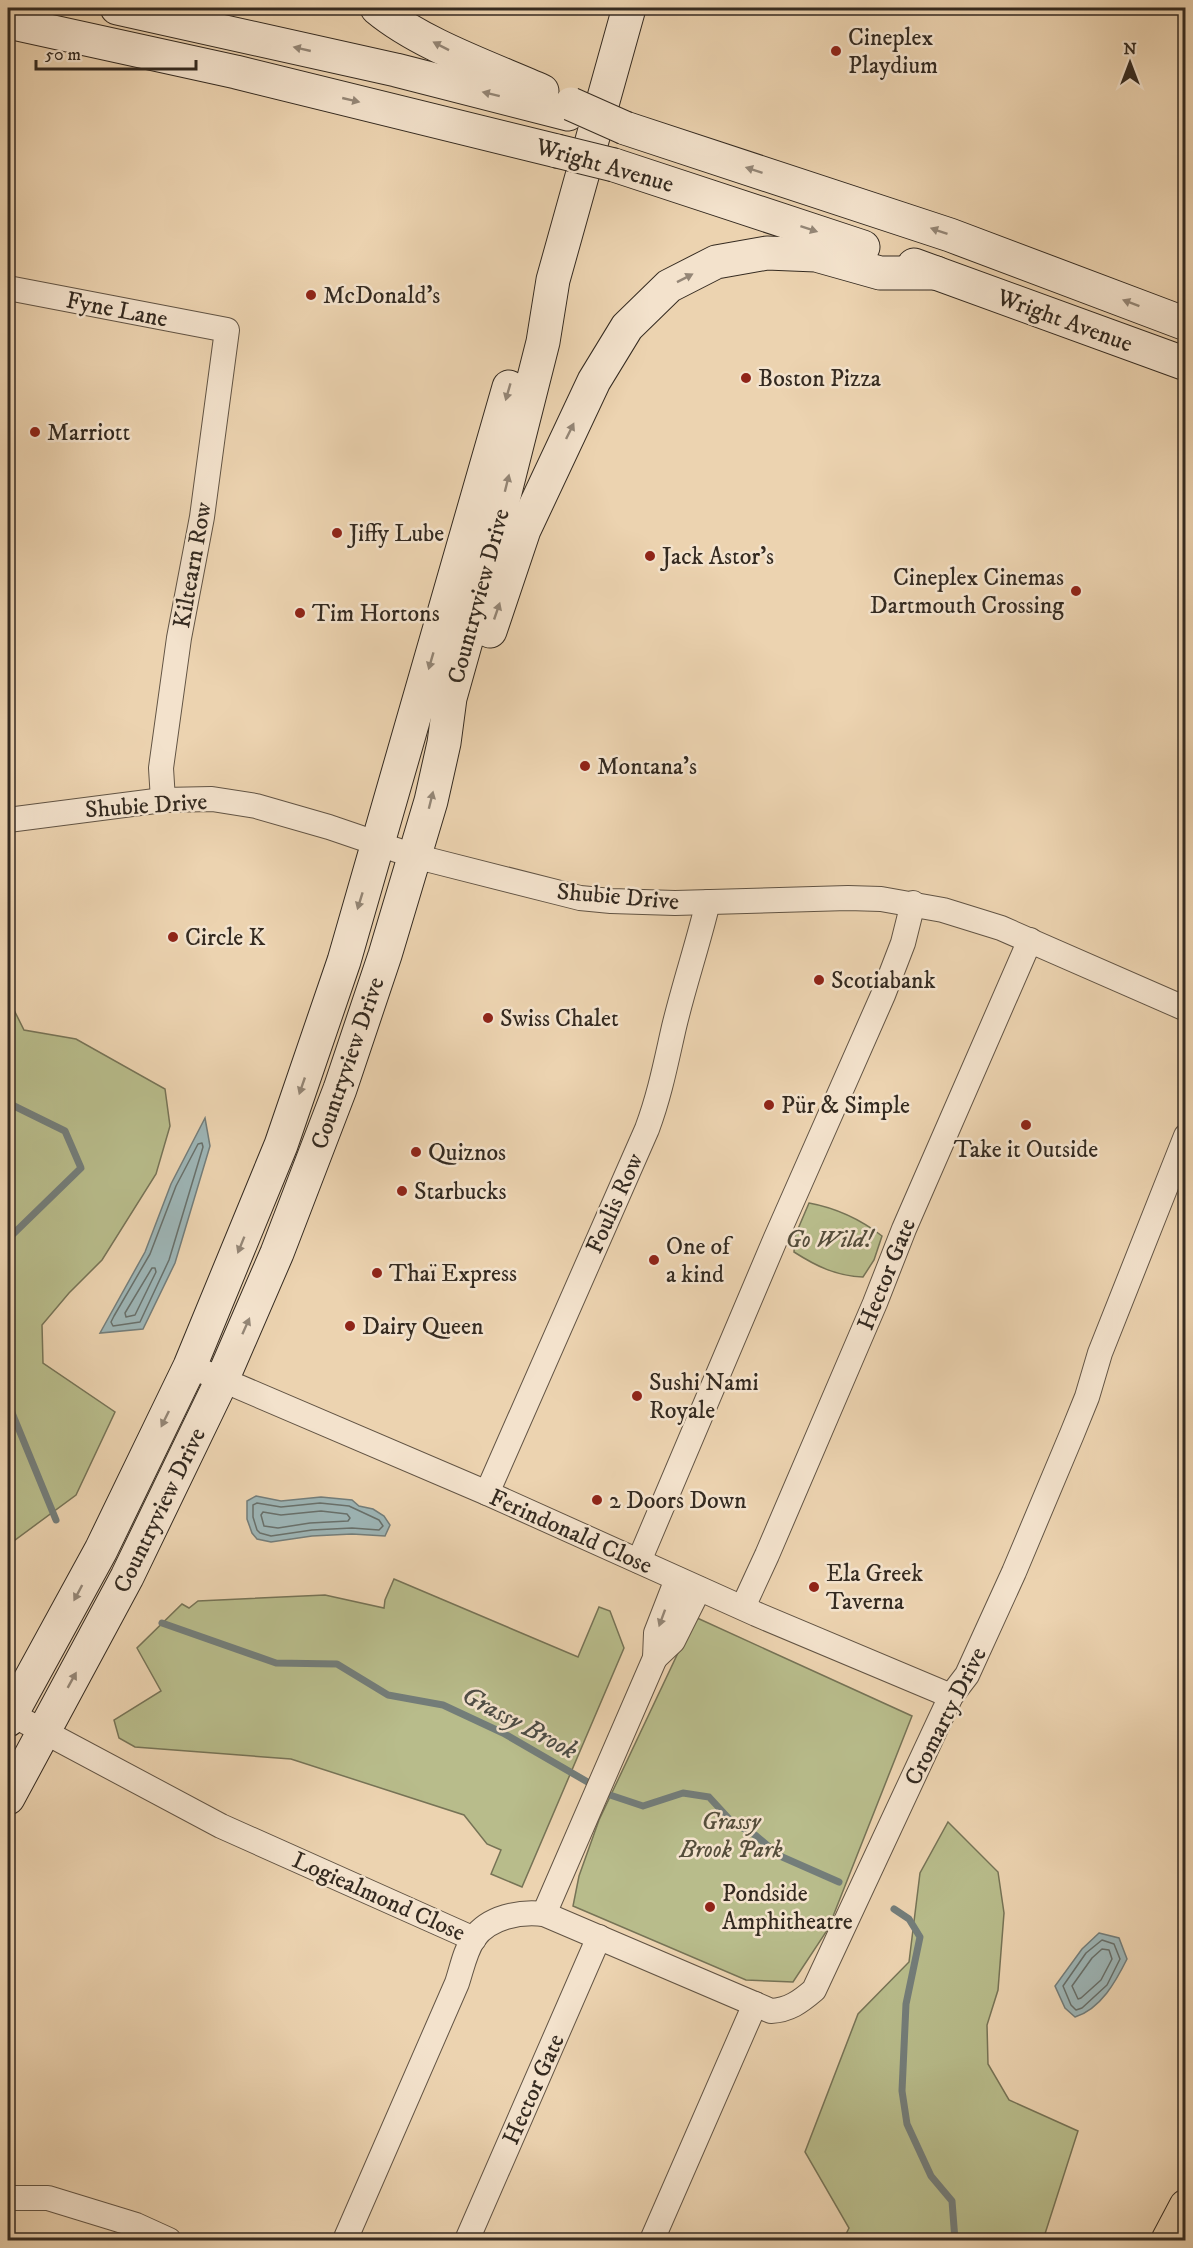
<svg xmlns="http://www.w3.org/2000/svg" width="1193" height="2248" font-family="'IM FELL DW Pica',serif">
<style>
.green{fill:#b8bc8b;stroke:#767356;stroke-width:1.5}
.water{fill:#9db5b6;stroke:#737d7a;stroke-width:1.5}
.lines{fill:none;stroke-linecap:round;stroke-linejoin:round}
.shore{stroke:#68706b;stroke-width:1.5}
.stream{stroke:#737d7a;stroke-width:7}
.street-casing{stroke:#625444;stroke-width:26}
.secondary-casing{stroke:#342a20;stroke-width:35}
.highway-casing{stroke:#342a20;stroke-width:35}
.street{stroke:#f3e2cc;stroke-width:24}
.secondary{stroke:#f3e2cc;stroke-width:33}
.highway{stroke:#ecd3b0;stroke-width:33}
.secondary-bridge-casing{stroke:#342a20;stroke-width:35;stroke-linecap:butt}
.secondary-bridge{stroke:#f3e2cc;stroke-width:33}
.oneway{fill:#948676}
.poi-dot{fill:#8f2418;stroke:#f3e2cc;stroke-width:2}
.labels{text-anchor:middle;stroke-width:5;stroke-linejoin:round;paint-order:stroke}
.poi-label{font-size:24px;fill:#342a20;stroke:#f3e2cc;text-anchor:start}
.street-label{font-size:24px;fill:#342a20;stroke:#f3e2cc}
.park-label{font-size:24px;font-style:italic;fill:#554e3b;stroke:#f3e2cc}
.water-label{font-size:26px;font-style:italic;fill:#4e4d46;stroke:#f3e2cc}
</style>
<rect width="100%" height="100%" fill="#ecd3b0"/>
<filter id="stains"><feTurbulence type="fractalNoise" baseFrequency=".00333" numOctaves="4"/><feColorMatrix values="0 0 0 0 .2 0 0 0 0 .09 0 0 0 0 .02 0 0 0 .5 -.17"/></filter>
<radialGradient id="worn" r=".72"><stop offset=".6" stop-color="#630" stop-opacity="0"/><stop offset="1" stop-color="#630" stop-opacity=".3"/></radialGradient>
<g class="green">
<polygon points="8,998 24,1030 76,1039 165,1089 170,1126 156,1174 102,1260 69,1293 42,1325 43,1363 115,1412 76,1495 11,1543 8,1540"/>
<path d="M809 1203C836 1208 860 1219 882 1236L874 1260 863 1277C836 1276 816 1266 794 1252L795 1236Z"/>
<polygon points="394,1579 578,1657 599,1607 610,1611 624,1648 522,1887 491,1874 501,1850 487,1844 464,1815 291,1759 135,1747 119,1738 114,1720 161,1691 137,1648 182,1604 189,1608 198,1601 325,1595 384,1608 385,1600"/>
<polygon points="695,1617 912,1716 828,1929 793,1982 746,1980 573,1906 579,1876 599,1820"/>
<polygon points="948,1822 998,1872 1004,1913 998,1990 987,2025 988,2064 1009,2100 1078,2131 1043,2240 843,2240 849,2228 805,2152 858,2014 909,1962 920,1873"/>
</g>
<g class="water">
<polygon points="205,1118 210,1146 175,1263 143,1329 100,1333 145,1252 171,1184"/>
<polygon points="256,1496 281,1501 321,1497 352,1500 359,1506 373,1509 384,1516 390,1525 385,1536 352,1534 312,1536 271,1542 257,1539 252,1533 247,1519 247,1501"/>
<path d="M1099 1933 1119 1938 1127 1959C1116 1981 1101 2009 1075 2017L1065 2008 1055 1986 1082 1949Z"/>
</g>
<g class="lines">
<g class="shore">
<polygon points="202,1143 203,1147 169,1260 140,1322 113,1326 111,1322 114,1316 150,1254 176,1186 198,1144"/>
<polygon points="152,1268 155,1268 156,1272 135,1315 126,1317 125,1313"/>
<polygon points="257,1503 281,1507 320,1503 349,1506 379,1520 383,1526 379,1530 352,1528 312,1530 271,1536 260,1533 257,1530 253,1517 253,1505"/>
<polygon points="321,1511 347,1514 350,1518 348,1521 310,1523 278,1528 264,1526 261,1515 263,1512 281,1515"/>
<polygon points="1102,1940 1114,1944 1120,1959 1107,1985 1082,2008 1076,2010 1071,2005 1063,1986 1086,1953"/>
<polygon points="1102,1949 1109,1950 1112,1959 1101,1980 1081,1998 1078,1999 1072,1986 1092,1958"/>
</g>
<g class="stream">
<polyline points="8,1103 65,1131 81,1168 8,1239"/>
<polyline points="8,1403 56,1520"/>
<polyline points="162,1623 276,1663 337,1664 388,1695 443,1705 503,1733 610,1795 643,1806 683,1793 709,1797 732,1822 755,1835 780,1856 839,1882"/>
<polyline points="894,1909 909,1919 920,1937 906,2004 902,2091 907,2124 931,2176 952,2201 955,2240"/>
</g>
<g class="street-casing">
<g id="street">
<polyline points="8,288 227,330 202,517 179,638 161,768 163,800"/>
<polyline points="8,820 163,800 212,799 256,806 329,827 414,856 580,898 611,901 675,903 848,898 881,899 943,910 1001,928 1186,1009"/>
<polyline points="190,1366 487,1493 756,1614 951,1696"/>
<path d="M487 1493 647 1129C660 1094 666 1062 674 1027 684 985 698 944 708 902"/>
<polyline points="639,1561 775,1240 883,995 903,943 913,903"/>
<polyline points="743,1607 767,1555 875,1303 904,1229 1030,940"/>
<polyline points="655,1658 673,1641 699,1589"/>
<polyline points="11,1714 221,1826 474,1939"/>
<polyline points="544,1914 655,1658 656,1633 677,1579"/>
<polyline points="8,2198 48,2198 136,2225 169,2240"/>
<path d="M345 2240 457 1983C462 1968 465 1951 474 1938 489 1917 520 1911 544 1914L771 2011C789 2010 800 2002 814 1990L951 1696 967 1675 1014 1572 1072 1434 1087 1397 1100 1353 1186 1136"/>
<polyline points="467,2240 599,1937"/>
<polyline points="652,2240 755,2004"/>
</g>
</g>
<g class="secondary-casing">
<g id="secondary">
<polyline points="117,8 396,70 568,114"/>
<path d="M377 8C420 44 490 68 542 91"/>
<polyline points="8,22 236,72 557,151"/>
<polyline points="625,128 950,235 1186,324"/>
<polyline points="614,165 863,247"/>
<polyline points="914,265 1186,364"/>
<polyline points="490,631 524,530 594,381 627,327 669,286 716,262 767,253 816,255 880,273 936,273"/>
<polyline points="8,1720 101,1550 190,1366 281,1145 344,961 509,387"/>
<polyline points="8,1798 127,1577 222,1380 277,1253 340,1089 385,955 431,801 444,743 450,698 480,591 543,342 553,280 629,8"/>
</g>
</g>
<g class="highway-casing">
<polyline id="highway" points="1168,2240 1186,2206"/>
</g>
<use href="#street" class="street"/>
<use href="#secondary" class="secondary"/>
<use href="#highway" class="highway"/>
<g class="secondary-bridge-casing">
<g id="secondary-bridge">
<polyline points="571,104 625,128"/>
<polyline points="557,151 614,165"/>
</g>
</g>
<use href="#secondary-bridge" class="secondary-bridge"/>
</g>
<defs><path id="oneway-solid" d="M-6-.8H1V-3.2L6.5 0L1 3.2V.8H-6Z" transform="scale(1.5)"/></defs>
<g class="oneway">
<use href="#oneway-solid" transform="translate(441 46) rotate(-153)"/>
<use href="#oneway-solid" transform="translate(302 49) rotate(-167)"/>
<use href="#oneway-solid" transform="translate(491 94) rotate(-166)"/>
<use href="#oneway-solid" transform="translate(351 100) rotate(13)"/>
<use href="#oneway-solid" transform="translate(754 170) rotate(-162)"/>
<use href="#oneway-solid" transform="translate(809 229) rotate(18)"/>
<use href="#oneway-solid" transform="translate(939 231) rotate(-161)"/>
<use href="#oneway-solid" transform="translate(685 278) rotate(-27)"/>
<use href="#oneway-solid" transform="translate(1131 303) rotate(-159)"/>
<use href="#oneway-solid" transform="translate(508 392) rotate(106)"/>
<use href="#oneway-solid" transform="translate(570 431) rotate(-64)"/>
<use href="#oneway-solid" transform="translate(507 483) rotate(-76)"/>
<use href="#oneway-solid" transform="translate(497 611) rotate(-71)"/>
<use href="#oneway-solid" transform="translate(431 661) rotate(106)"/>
<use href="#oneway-solid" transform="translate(431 800) rotate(-76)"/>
<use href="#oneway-solid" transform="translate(360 901) rotate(107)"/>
<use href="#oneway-solid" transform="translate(302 1086) rotate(109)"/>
<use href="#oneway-solid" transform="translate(241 1245) rotate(112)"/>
<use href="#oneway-solid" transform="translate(246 1326) rotate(-66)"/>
<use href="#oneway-solid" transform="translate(165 1419) rotate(116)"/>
<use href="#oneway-solid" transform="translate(78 1593) rotate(118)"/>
<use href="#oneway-solid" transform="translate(662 1618) rotate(110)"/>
<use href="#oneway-solid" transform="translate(72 1680) rotate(-61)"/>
</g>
<g class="poi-dot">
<circle cx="836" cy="51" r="6"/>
<circle cx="311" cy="295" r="6"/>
<circle cx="746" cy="378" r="6"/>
<circle cx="35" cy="432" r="6"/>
<circle cx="337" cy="533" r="6"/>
<circle cx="650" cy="556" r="6"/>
<circle cx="1076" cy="591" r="6"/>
<circle cx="300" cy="613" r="6"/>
<circle cx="585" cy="766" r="6"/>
<circle cx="173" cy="937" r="6"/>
<circle cx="819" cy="980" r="6"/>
<circle cx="488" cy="1018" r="6"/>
<circle cx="769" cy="1105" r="6"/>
<circle cx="1026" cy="1125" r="6"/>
<circle cx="416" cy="1152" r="6"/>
<circle cx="402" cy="1191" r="6"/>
<circle cx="654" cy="1260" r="6"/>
<circle cx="377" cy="1273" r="6"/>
<circle cx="350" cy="1326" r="6"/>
<circle cx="637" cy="1396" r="6"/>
<circle cx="597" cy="1500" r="6"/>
<circle cx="814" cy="1587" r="6"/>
<circle cx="710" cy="1907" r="6"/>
</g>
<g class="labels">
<g class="poi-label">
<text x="848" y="45">Cineplex<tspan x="848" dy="28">Playdium</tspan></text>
<text x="323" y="303">McDonald's</text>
<text x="758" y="386">Boston Pizza</text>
<text x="47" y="440">Marriott</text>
<text x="349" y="541">Jiffy Lube</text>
<text x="662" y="564">Jack Astor's</text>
<text x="1064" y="585" text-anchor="end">Cineplex Cinemas<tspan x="1064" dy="28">Dartmouth Crossing</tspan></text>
<text x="312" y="621">Tim Hortons</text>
<text x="597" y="774">Montana's</text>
<text x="185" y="945">Circle K</text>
<text x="831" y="988">Scotiabank</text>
<text x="500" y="1026">Swiss Chalet</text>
<text x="781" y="1113">Pür &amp; Simple</text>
<text x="1026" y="1157" text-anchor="middle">Take it Outside</text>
<text x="428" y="1160">Quiznos</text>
<text x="414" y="1199">Starbucks</text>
<text x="666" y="1254">One of<tspan x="666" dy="28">a kind</tspan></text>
<text x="389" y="1281">Thaï Express</text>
<text x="362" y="1334">Dairy Queen</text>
<text x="649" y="1390">Sushi Nami<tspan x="649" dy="28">Royale</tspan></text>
<text x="609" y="1508">2 Doors Down</text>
<text x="826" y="1581">Ela Greek<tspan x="826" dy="28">Taverna</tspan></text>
<text x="722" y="1901">Pondside<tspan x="722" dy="28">Amphitheatre</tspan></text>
</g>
<g class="street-label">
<text transform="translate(605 165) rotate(16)" y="8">Wright Avenue</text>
<text transform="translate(117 309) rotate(11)" y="8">Fyne Lane</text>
<text transform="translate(1065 320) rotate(20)" y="8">Wright Avenue</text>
<text transform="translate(192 565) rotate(-80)" y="8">Kiltearn Row</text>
<text transform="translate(478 596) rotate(-75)" y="8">Countryview Drive</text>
<text transform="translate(146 805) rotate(-4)" y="8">Shubie Drive</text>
<text transform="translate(618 896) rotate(5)" y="8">Shubie Drive</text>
<text transform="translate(347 1063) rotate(-71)" y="8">Countryview Drive</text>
<text transform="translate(614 1203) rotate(-66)" y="8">Foulis Row</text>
<text transform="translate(886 1274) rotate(-68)" y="8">Hector Gate</text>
<text transform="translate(159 1510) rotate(-64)" y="8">Countryview Drive</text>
<text transform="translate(571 1531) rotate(24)" y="8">Ferindonald Close</text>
<text transform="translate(945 1716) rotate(-63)" y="8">Cromarty Drive</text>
<text transform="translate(379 1896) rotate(24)" y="8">Logiealmond Close</text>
<text transform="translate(533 2089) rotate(-66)" y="8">Hector Gate</text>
</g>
<g class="park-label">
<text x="829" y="1247">Go Wild!</text>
<text x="731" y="1829">Grassy<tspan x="731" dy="28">Brook Park</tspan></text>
</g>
<g class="water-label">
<text transform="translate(520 1722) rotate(28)" y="9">Grassy Brook</text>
</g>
</g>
<rect width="1193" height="2248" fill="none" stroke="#ecd3b0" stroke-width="30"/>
<rect x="9" y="9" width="1175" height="2230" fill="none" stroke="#342a20" stroke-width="3"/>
<rect x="15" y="15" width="1163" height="2218" fill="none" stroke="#342a20" stroke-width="1.5"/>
<g transform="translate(1130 63)" stroke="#f3e2cc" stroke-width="4.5" paint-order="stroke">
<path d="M0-4.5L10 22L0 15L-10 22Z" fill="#342a20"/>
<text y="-9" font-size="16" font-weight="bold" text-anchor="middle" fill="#342a20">N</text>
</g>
<path d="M36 60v9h160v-9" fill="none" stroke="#342a20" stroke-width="3"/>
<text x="45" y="60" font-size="18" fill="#342a20" stroke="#f3e2cc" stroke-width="4.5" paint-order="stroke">50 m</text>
<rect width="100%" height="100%" filter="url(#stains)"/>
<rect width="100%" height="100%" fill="url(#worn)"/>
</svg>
